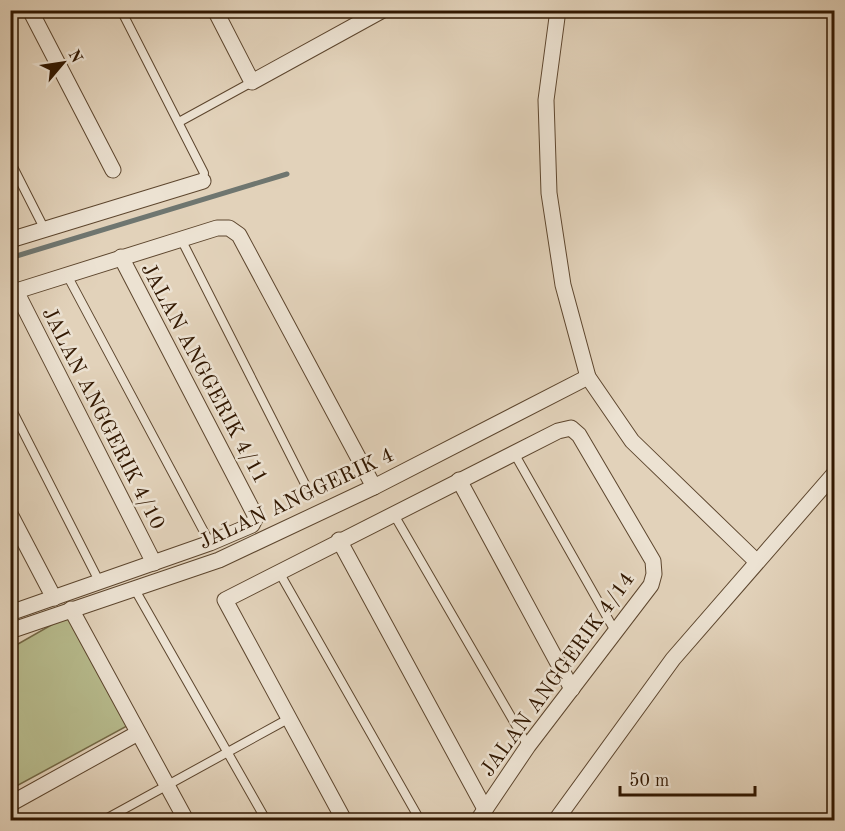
<svg xmlns="http://www.w3.org/2000/svg" width="845" height="831" font-family="'Old Standard TT',serif">
<style>
.green{fill:#b7bb8d;stroke:#746946;stroke-width:1.5}
.lines{fill:none;stroke-linecap:round;stroke-linejoin:round}
.stream{stroke:#6f7670;stroke-width:5}
.lane-casing{stroke:#5d462e;stroke-width:10}
.street-casing{stroke:#5d462e;stroke-width:17}
.lane{stroke:#ece2d2;stroke-width:8}
.street{stroke:#ece2d2;stroke-width:15}
.labels{text-anchor:middle;stroke-width:5;stroke-linejoin:round;paint-order:stroke}
.street-label{font-size:21px;fill:#311700;stroke:#ece2d2}
</style>
<rect width="100%" height="100%" fill="#e2d2ba"/>
<filter id="stains"><feTurbulence type="fractalNoise" baseFrequency=".00333" numOctaves="4"/><feColorMatrix values="0 0 0 0 .2 0 0 0 0 .09 0 0 0 0 .02 0 0 0 .5 -.17"/></filter>
<radialGradient id="worn" r=".72"><stop offset=".6" stop-color="#630" stop-opacity="0"/><stop offset="1" stop-color="#630" stop-opacity=".3"/></radialGradient>
<polygon class="green" points="67,616 127,726 11,789 11,648"/>
<g class="lines">
<polyline class="stream" points="10,258 287,174"/>
<g class="lane-casing">
<g id="lane">
<polyline points="121,10 204,173 203,181"/>
<polyline points="179,122 252,82"/>
<polyline points="10,161 45,230"/>
<polyline points="181,239 305,484"/>
<polyline points="67,275 210,543"/>
<polyline points="10,406 99,581"/>
<polyline points="514,453 615,631"/>
<polyline points="393,513 528,746"/>
<polyline points="279,572 420,820"/>
<polyline points="134,588 266,820"/>
<polyline points="104,820 288,719"/>
</g>
</g>
<g class="street-casing">
<g id="street">
<polyline points="30,10 113,170"/>
<polyline points="215,10 252,82 383,10"/>
<polyline points="558,10 546,100 549,193 563,285 588,377 632,441 756,561"/>
<polyline points="10,240 203,181"/>
<polyline points="16,291 154,563"/>
<polyline points="10,293 217,228 229,228 239,235 374,487"/>
<polyline points="459,480 572,689"/>
<polyline points="10,514 54,598"/>
<polyline points="339,540 485,809"/>
<polyline points="71,609 186,820"/>
<polyline points="10,613 210,543 252,525 256,517 121,257"/>
<polyline points="10,631 219,560 374,487 588,377"/>
<polyline points="10,804 138,733"/>
<polyline points="344,820 225,600 558,431 571,428 579,435 653,561 654,574 651,585 528,746 478,820"/>
<polyline points="556,820 673,659 834,474"/>
</g>
</g>
<use href="#lane" class="lane"/>
<use href="#street" class="street"/>
</g>
<g class="labels">
<g class="street-label">
<text transform="translate(205 373) rotate(62)" y="7">JALAN ANGGERIK 4/11</text>
<text transform="translate(104 418) rotate(63)" y="7">JALAN ANGGERIK 4/10</text>
<text transform="translate(296 498) rotate(-25)" y="7">JALAN ANGGERIK 4</text>
<text transform="translate(557 674) rotate(-54)" y="7">JALAN ANGGERIK 4/14</text>
</g>
</g>
<rect width="845" height="831" fill="none" stroke="#e2d2ba" stroke-width="36"/>
<rect x="12" y="12" width="821" height="807" fill="none" stroke="#311700" stroke-width="3"/>
<rect x="18" y="18" width="809" height="795" fill="none" stroke="#311700" stroke-width="1.5"/>
<g transform="translate(63 63) rotate(61)" stroke="#ece2d2" stroke-width="4.5" paint-order="stroke">
<path d="M0-4.5L10 22L0 15L-10 22Z" fill="#311700"/>
<text y="-9" font-size="16" font-weight="bold" text-anchor="middle" fill="#311700">N</text>
</g>
<path d="M620 786v9h135v-9" fill="none" stroke="#311700" stroke-width="3"/>
<text x="629" y="786" font-size="18" fill="#311700" stroke="#ece2d2" stroke-width="4.5" paint-order="stroke">50 m</text>
<rect width="100%" height="100%" filter="url(#stains)"/>
<rect width="100%" height="100%" fill="url(#worn)"/>
</svg>
